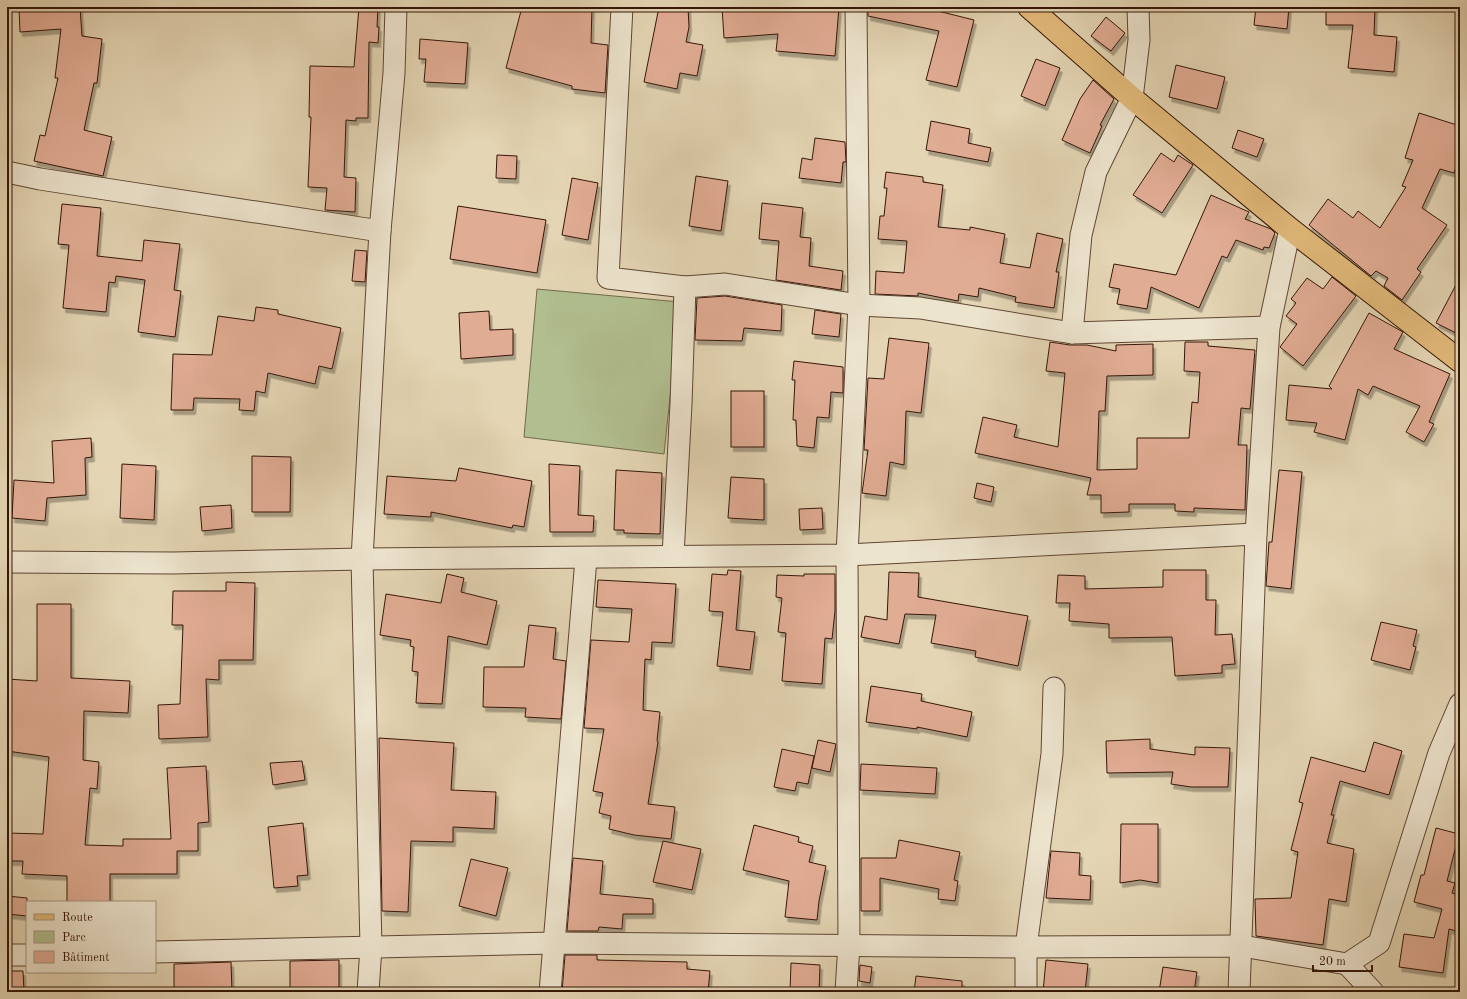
<svg xmlns="http://www.w3.org/2000/svg" width="1467" height="999" font-family="'Old Standard TT',serif">
<style>
.green{fill:#b1be8f;stroke:#726a4c}
.building{fill:#e1ac94;stroke:#341608;filter:url(#shadow)}
.lines{fill:none;stroke-linecap:round;stroke-linejoin:round}
.minor-casing{stroke:#604633;stroke-width:23}
.major-casing{stroke:#341608;stroke-width:24}
.minor{stroke:#ede4ce;stroke-width:21}
.major{stroke:#e2ba7a;stroke-width:22}
</style>
<defs>
<filter id="shadow"><feDropShadow dx="2.5" dy="4.5" stdDeviation="0" flood-color="#0004"/></filter>
</defs>
<rect width="100%" height="100%" fill="#e4d5b4"/>
<filter id="stains"><feTurbulence type="fractalNoise" baseFrequency=".005" numOctaves="4"/><feColorMatrix values="0 0 0 0 .2 0 0 0 0 .09 0 0 0 0 .02 0 0 0 .5 -.17"/></filter>
<radialGradient id="worn" r=".72"><stop offset=".6" stop-color="#630" stop-opacity="0"/><stop offset="1" stop-color="#630" stop-opacity=".3"/></radialGradient>
<polygon class="green" points="537,289 680,302 664,454 524,437"/>
<g class="building">
<polygon points="19,7 80,7 82,36 102,39 97,83 94,83 84,130 112,137 103,176 34,161 40,135 45,136 58,78 55,78 61,29 20,32"/>
<polygon points="359,7 378,7 377,27 379,27 378,43 369,42 368,118 356,118 356,121 346,120 344,177 356,178 355,212 325,210 327,188 308,187 311,117 309,117 310,66 354,67"/>
<polygon points="522,7 592,7 591,43 608,45 605,93 572,89 572,86 506,68"/>
<polygon points="659,7 688,7 689,27 686,42 703,45 697,76 680,73 677,89 644,82"/>
<polygon points="722,7 839,7 835,56 776,51 778,34 724,38"/>
<polygon points="868,7 922,7 974,20 957,87 926,80 939,31 868,16"/>
<polygon points="1256,7 1289,7 1287,29 1254,25"/>
<polygon points="1326,7 1375,7 1374,35 1397,37 1394,72 1348,68 1353,25 1326,25"/>
<polygon points="1106,17 1125,33 1111,51 1091,36"/>
<polygon points="420,39 468,43 465,84 424,82 426,59 419,59"/>
<polygon points="1036,59 1060,68 1045,106 1021,96"/>
<polygon points="1176,65 1225,77 1217,109 1169,97"/>
<polygon points="1093,80 1114,99 1100,125 1102,126 1090,153 1062,140 1080,99"/>
<polygon points="1419,113 1460,126 1456,145 1460,147 1460,154 1454,173 1440,169 1422,208 1447,225 1417,269 1421,272 1402,300 1384,286 1388,278 1376,271 1371,276 1309,225 1328,199 1353,218 1358,211 1380,228 1406,187 1402,186 1413,160 1405,158"/>
<polygon points="931,121 970,129 968,143 991,148 988,162 926,150"/>
<polygon points="1238,130 1264,139 1257,157 1232,148"/>
<polygon points="815,138 845,142 846,162 843,162 841,183 799,178 802,158 812,160"/>
<polygon points="1161,153 1174,162 1178,155 1193,165 1162,213 1133,195"/>
<polygon points="497,155 517,156 516,179 496,178"/>
<polygon points="886,172 923,177 923,182 943,185 938,227 970,230 970,227 1005,234 1000,263 1030,268 1037,233 1063,239 1056,272 1059,272 1054,308 1015,302 1016,297 979,288 978,297 959,294 958,301 918,293 918,296 875,294 876,271 904,273 907,241 878,239 880,216 884,216 887,188 884,188"/>
<polygon points="696,176 728,181 721,231 689,226"/>
<polygon points="572,178 598,183 588,240 562,235"/>
<polygon points="1211,195 1249,212 1245,219 1271,229 1275,233 1269,248 1264,247 1263,250 1236,240 1227,258 1222,256 1199,308 1151,287 1147,309 1117,304 1120,289 1109,287 1114,264 1176,275"/>
<polygon points="762,203 803,208 800,237 811,238 809,266 843,271 841,290 776,280 779,241 759,239"/>
<polygon points="62,204 101,208 97,256 142,261 144,240 180,244 174,290 181,291 175,337 138,332 145,280 116,276 115,283 109,282 106,312 63,308 69,245 58,244"/>
<polygon points="458,206 546,220 537,273 450,259"/>
<polygon points="355,250 367,251 365,282 352,281"/>
<polygon points="1332,277 1356,296 1303,366 1280,347 1297,324 1286,316 1296,303 1291,299 1307,278 1323,289"/>
<polygon points="1460,277 1460,335 1436,323"/>
<polygon points="725,296 782,305 781,331 744,328 742,341 695,340 697,298"/>
<polygon points="256,307 278,310 278,314 341,328 332,369 319,366 315,384 268,373 265,393 256,391 254,411 239,410 240,399 194,398 193,410 171,410 173,354 212,355 218,316 254,321"/>
<polygon points="815,310 841,314 839,337 812,334"/>
<polygon points="489,311 490,330 513,329 513,355 461,359 459,313"/>
<polygon points="1369,313 1403,332 1394,349 1450,374 1429,422 1434,424 1424,442 1406,432 1420,406 1373,386 1368,395 1358,389 1345,440 1314,432 1317,423 1286,420 1289,385 1332,389 1329,386"/>
<polygon points="889,338 929,343 921,413 906,411 904,465 890,462 886,496 862,493 868,450 864,450 868,378 884,379"/>
<polygon points="1050,342 1070,345 1087,345 1116,351 1116,345 1153,344 1153,375 1107,376 1105,411 1099,411 1097,470 1137,469 1137,438 1189,438 1192,402 1198,403 1200,372 1184,371 1185,342 1208,342 1208,346 1255,350 1250,409 1241,408 1238,445 1247,445 1245,510 1194,508 1194,512 1175,511 1175,504 1129,504 1129,512 1101,513 1101,495 1087,495 1091,478 975,453 983,417 1017,425 1014,437 1058,447 1065,373 1046,371"/>
<polygon points="794,361 843,367 843,393 831,392 829,418 817,417 814,448 797,446 796,420 793,420 795,380 792,380"/>
<rect x="731" y="391" width="33" height="56"/>
<polygon points="91,438 92,457 85,458 86,495 47,498 45,521 12,518 14,480 54,483 52,441"/>
<polygon points="252,456 291,457 290,512 252,512"/>
<polygon points="122,464 156,466 154,520 120,518"/>
<polygon points="549,464 580,466 578,515 594,516 593,532 550,532"/>
<polygon points="459,468 532,481 524,527 513,525 512,528 431,512 431,517 384,514 387,476 456,481"/>
<polygon points="616,470 662,473 660,534 624,533 624,530 614,530"/>
<polygon points="1279,470 1302,472 1291,589 1266,586 1269,542 1272,542"/>
<polygon points="731,477 764,479 764,520 728,518"/>
<polygon points="977,483 994,487 991,502 974,498"/>
<polygon points="231,505 232,528 202,531 200,507"/>
<polygon points="822,508 823,529 800,530 799,509"/>
<polygon points="728,570 741,571 736,630 755,632 750,670 717,666 723,612 709,611 712,574 727,575"/>
<polygon points="1163,570 1206,570 1206,600 1216,600 1215,635 1232,634 1235,664 1222,665 1222,673 1175,676 1172,637 1109,638 1109,624 1069,621 1070,603 1056,603 1058,575 1085,576 1085,589 1163,587"/>
<polygon points="889,572 919,573 918,597 1028,616 1018,666 975,657 976,651 931,643 936,615 905,614 899,644 861,637 865,616 887,620"/>
<polygon points="447,574 464,578 461,592 497,601 487,645 448,636 442,704 416,703 418,672 412,671 414,647 410,646 411,640 380,635 386,594 441,603"/>
<polygon points="804,574 835,574 835,611 832,639 825,638 822,684 782,681 786,633 778,632 782,598 776,597 777,575 804,576"/>
<polygon points="598,580 676,584 672,643 652,642 651,660 645,659 644,681 643,710 660,712 657,741 658,742 648,804 675,807 671,839 634,835 609,829 611,816 599,813 603,793 593,791 604,729 584,728 591,640 629,642 632,609 596,607"/>
<polygon points="226,582 255,583 253,660 219,660 219,680 206,679 208,737 159,739 158,705 180,704 183,625 172,625 173,591 226,591"/>
<polygon points="37,604 71,604 71,678 130,681 128,713 84,711 83,760 99,762 97,789 90,788 85,845 123,846 123,839 171,839 167,768 206,766 209,822 198,823 198,851 177,851 177,874 110,874 110,902 67,902 67,876 22,874 23,861 7,861 7,833 43,834 49,757 7,751 7,679 37,681"/>
<polygon points="1381,622 1417,630 1413,646 1416,647 1410,670 1371,660"/>
<polygon points="529,625 556,628 553,659 566,661 561,719 525,717 526,708 483,707 484,667 524,667"/>
<polygon points="871,686 922,694 921,701 972,712 967,737 917,727 917,729 866,722"/>
<polygon points="379,738 454,743 451,790 496,792 494,829 453,827 453,842 411,841 408,912 382,911"/>
<polygon points="1150,739 1150,749 1195,755 1195,747 1230,748 1228,787 1191,787 1171,784 1173,772 1107,773 1106,741"/>
<polygon points="818,740 836,744 830,772 812,768"/>
<polygon points="1374,742 1402,751 1389,795 1340,781 1331,815 1334,815 1327,843 1354,849 1346,902 1329,899 1323,945 1256,936 1255,899 1291,898 1298,852 1291,850 1303,803 1299,802 1311,757 1365,772"/>
<polygon points="782,749 814,756 808,784 797,782 795,791 774,787"/>
<polygon points="302,761 305,780 273,785 270,763"/>
<polygon points="861,764 937,768 935,794 860,790"/>
<polygon points="303,823 308,875 297,876 298,886 274,888 268,827"/>
<polygon points="1121,824 1158,824 1158,883 1140,880 1120,883"/>
<polygon points="754,825 799,837 798,842 813,846 809,862 826,866 819,901 817,920 785,917 789,881 743,870"/>
<polygon points="1436,828 1459,834 1447,881 1455,883 1452,893 1460,895 1460,932 1449,929 1443,973 1399,967 1404,934 1434,938 1442,909 1414,902 1421,875 1424,875"/>
<polygon points="899,840 960,852 954,880 958,881 955,901 938,899 939,889 880,878 880,911 861,911 861,858 896,858"/>
<polygon points="663,841 701,849 692,890 653,882"/>
<polygon points="1051,851 1080,853 1079,875 1091,876 1090,900 1046,898"/>
<polygon points="573,858 603,861 600,894 653,899 653,914 623,914 622,929 599,927 598,931 567,931"/>
<polygon points="471,859 508,868 496,916 459,906"/>
<polygon points="7,896 27,898 27,916 7,914"/>
<polygon points="565,955 597,955 597,960 687,962 687,969 710,971 708,992 562,992"/>
<polygon points="339,960 339,992 290,992 290,961"/>
<polygon points="1046,960 1088,964 1085,992 1043,992"/>
<polygon points="231,962 232,992 174,992 174,964"/>
<polygon points="791,963 820,965 819,992 790,992"/>
<polygon points="860,965 872,967 870,983 859,981"/>
<polygon points="1163,967 1197,972 1194,992 1159,992"/>
<polygon points="7,971 23,971 24,992 7,992"/>
<polygon points="916,976 962,981 962,992 914,992"/>
</g>
<g class="lines">
<g class="minor-casing">
<g id="minor">
<polyline points="622,7 608,278 685,287"/>
<polyline points="7,172 40,179 380,231"/>
<polyline points="1072,333 1081,235 1096,172 1132,98 1139,40 1138,7"/>
<polyline points="673,556 681,404 685,287 725,284 859,305 920,308 1072,333 1269,327"/>
<polyline points="7,562 173,563 362,559 847,555 1256,534"/>
<polyline points="155,952 555,943 1026,947 1242,946 1347,964 1379,943 1439,753 1460,704"/>
<polyline points="7,955 27,955"/>
<polyline points="1347,964 1373,992"/>
<polyline points="368,992 371,947 362,559 380,231 394,73 396,7"/>
<polyline points="550,992 586,559"/>
<polyline points="846,992 849,944 847,555 859,305 856,7"/>
<polyline points="1026,992 1026,947 1052,754 1054,688"/>
<polyline points="1239,992 1256,534 1269,327 1290,229"/>
</g>
</g>
<g class="major-casing">
<polyline id="major" points="1029,7 1132,98 1290,229 1460,361"/>
</g>
<use href="#minor" class="minor"/>
<use href="#major" class="major"/>
</g>
<rect width="1467" height="999" fill="none" stroke="#e4d5b4" stroke-width="24"/>
<rect x="8" y="8" width="1451" height="983" fill="none" stroke="#341608" stroke-width="2"/>
<rect x="12" y="12" width="1443" height="975" fill="none" stroke="#341608"/>
<rect x="26" y="901" width="130" height="72" fill="#ede4ce" stroke="#a3927f"/>
<rect x="34" y="914" width="20" height="6" fill="#e2ba7a" stroke="#a3927f"/>
<text x="62" y="921" font-size="12" fill="#341608">Route</text>
<rect x="34" y="931" width="20" height="12" fill="#b1be8f" stroke="#a3927f"/>
<text x="62" y="941" font-size="12" fill="#341608">Parc</text>
<rect x="34" y="951" width="20" height="12" fill="#e1ac94" stroke="#a3927f"/>
<text x="62" y="961" font-size="12" fill="#341608">Bâtiment</text>
<path d="M1313 965v6h59v-6" fill="none" stroke="#341608" stroke-width="2"/>
<text x="1319" y="965" font-size="12" fill="#341608" stroke="#ede4ce" stroke-width="3" paint-order="stroke">20 m</text>
<rect width="100%" height="100%" filter="url(#stains)"/>
<rect width="100%" height="100%" fill="url(#worn)"/>
</svg>
